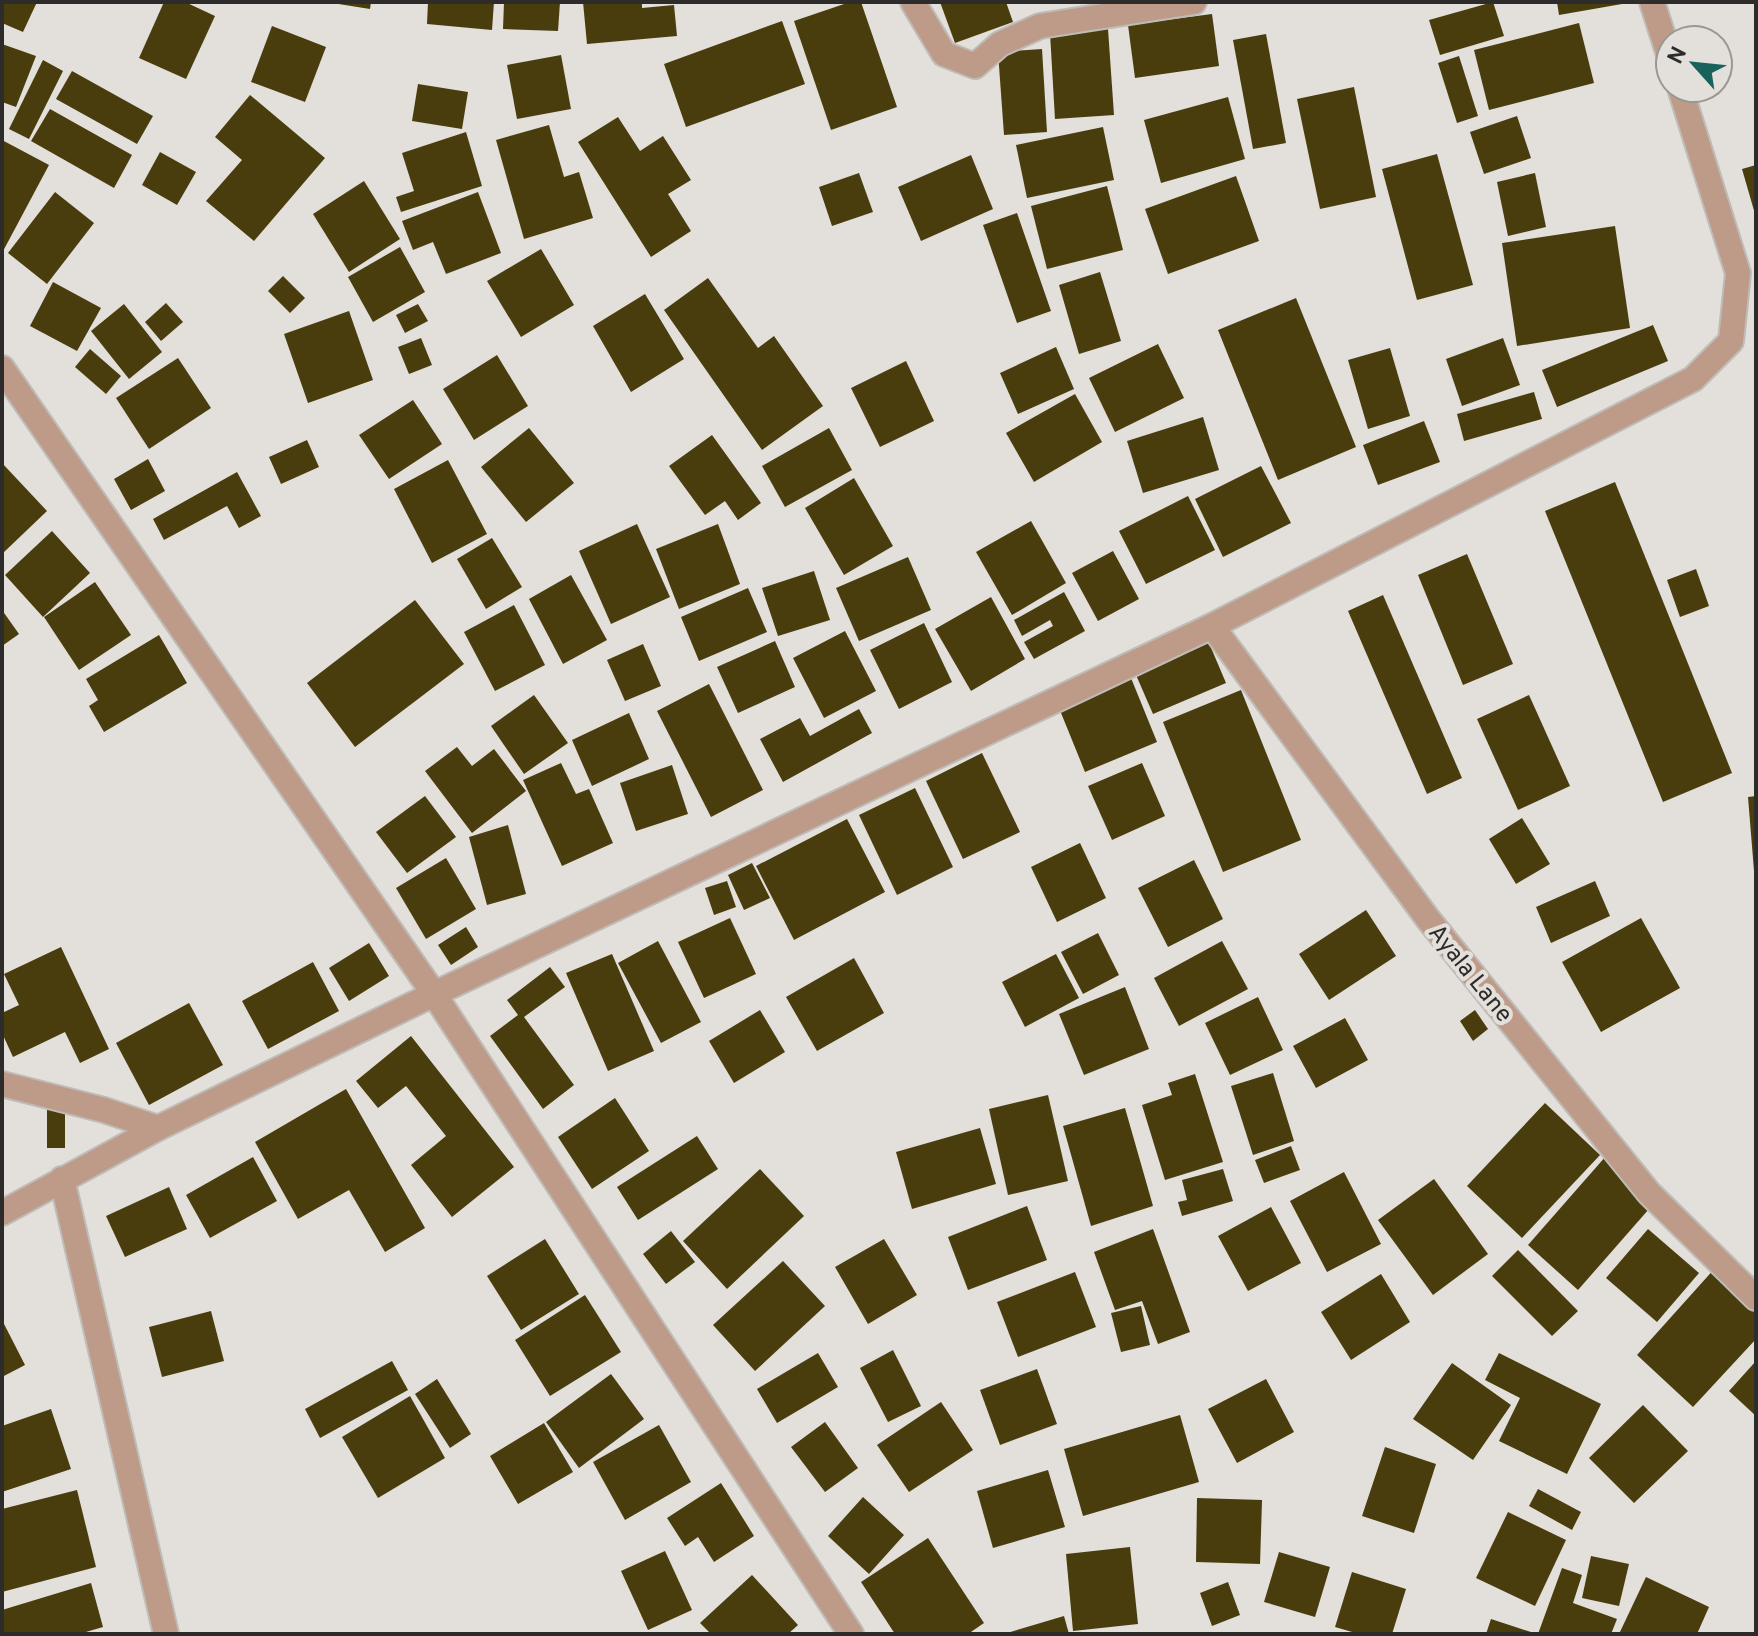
<svg xmlns="http://www.w3.org/2000/svg" width="1758" height="1636" font-family="Overpass,sans-serif">
<style>
.building{fill:#493d0d}
.lines{fill:none;stroke-linecap:round;stroke-linejoin:round}
.minor-casing{stroke:#bfbbb7;stroke-width:28}
.minor{stroke:#bd9b88;stroke-width:24}
.labels{text-anchor:middle;stroke-width:8;stroke-linejoin:round;paint-order:stroke}
.street-label{font-size:24px;fill:#2d2c2a;stroke:#e3dfda}
</style>
<rect width="100%" height="100%" fill="#e3dfda"/>
<g class="building">
<polygon points="2,2 37,2 23,32 2,23"/>
<polygon points="164,2 185,2 215,16 186,79 139,58"/>
<polygon points="326,2 371,2 370,9"/>
<polygon points="428,2 494,2 492,30 427,24"/>
<polygon points="504,2 560,2 558,31 503,29"/>
<polygon points="583,2 642,2 642,8 674,5 677,36 587,44"/>
<polygon points="850,2 861,2 897,107 831,130 794,21"/>
<polygon points="940,2 1006,2 1013,22 955,43"/>
<polygon points="1493,2 1504,36 1440,55 1429,20"/>
<polygon points="1557,2 1622,2 1622,4 1559,15"/>
<polygon points="1212,14 1219,66 1135,78 1128,25"/>
<polygon points="782,21 805,84 686,127 664,64"/>
<polygon points="1579,23 1594,83 1489,110 1474,50"/>
<polygon points="272,26 326,47 305,102 251,82"/>
<polygon points="1108,29 1114,115 1055,119 1050,33"/>
<polygon points="1266,34 1286,143 1253,149 1233,40"/>
<polygon points="2,44 36,56 16,107 2,102"/>
<polygon points="1042,49 1047,132 1004,135 998,52"/>
<polygon points="561,55 571,109 517,119 507,65"/>
<polygon points="1459,56 1478,116 1457,123 1438,63"/>
<polygon points="43,60 63,71 29,139 9,129"/>
<polygon points="72,71 153,116 137,144 56,99"/>
<polygon points="418,84 468,92 462,129 412,121"/>
<polygon points="1354,87 1376,197 1320,209 1297,99"/>
<polygon points="250,95 325,158 254,241 206,201 242,160 215,137"/>
<polygon points="1228,97 1245,159 1161,183 1144,120"/>
<polygon points="50,109 132,155 114,188 31,141"/>
<polygon points="1517,116 1531,158 1484,174 1470,132"/>
<polygon points="618,117 640,151 663,136 691,180 668,194 691,231 651,257 578,142"/>
<polygon points="549,125 564,177 579,172 593,218 524,239 496,140"/>
<polygon points="1103,127 1114,180 1027,198 1016,145"/>
<polygon points="466,132 482,186 401,212 396,197 414,191 402,153"/>
<polygon points="2,140 49,165 2,253"/>
<polygon points="160,152 196,172 177,205 142,185"/>
<polygon points="1437,154 1473,285 1417,300 1382,169"/>
<polygon points="971,155 993,209 921,241 898,187"/>
<polygon points="1756,165 1756,214 1755,214 1742,169"/>
<polygon points="859,173 873,212 832,226 819,187"/>
<polygon points="1535,173 1546,227 1508,236 1497,182"/>
<polygon points="1236,176 1259,241 1168,274 1145,209"/>
<polygon points="364,181 400,239 349,272 313,214"/>
<polygon points="1107,186 1123,250 1047,269 1031,206"/>
<polygon points="55,192 94,223 47,284 8,253"/>
<polygon points="478,192 501,253 446,274 433,242 413,250 402,221"/>
<polygon points="1017,213 1051,311 1017,323 983,225"/>
<polygon points="1615,226 1630,328 1517,346 1502,243"/>
<polygon points="400,247 425,292 373,322 348,277"/>
<polygon points="541,249 574,305 521,337 487,281"/>
<polygon points="1100,272 1121,341 1079,354 1059,285"/>
<polygon points="283,276 305,298 290,313 268,291"/>
<polygon points="708,278 758,348 774,336 823,406 762,450 664,310"/>
<polygon points="53,282 101,308 77,351 30,326"/>
<polygon points="645,294 684,359 631,392 593,326"/>
<polygon points="1296,298 1356,447 1278,480 1218,330"/>
<polygon points="166,303 183,322 161,341 145,322"/>
<polygon points="124,304 162,352 129,379 91,331"/>
<polygon points="418,304 428,321 405,333 396,315"/>
<polygon points="349,311 373,380 308,403 284,334"/>
<polygon points="1653,325 1668,361 1557,407 1542,370"/>
<polygon points="421,338 432,365 409,374 398,347"/>
<polygon points="1503,338 1520,385 1462,406 1446,359"/>
<polygon points="1158,344 1184,398 1115,432 1089,378"/>
<polygon points="1056,347 1074,389 1018,414 1000,373"/>
<polygon points="1390,348 1410,416 1368,429 1348,360"/>
<polygon points="90,349 121,376 106,394 75,367"/>
<polygon points="497,355 528,406 474,440 443,389"/>
<polygon points="178,358 211,408 149,449 116,398"/>
<polygon points="906,361 934,421 880,447 851,388"/>
<polygon points="1534,392 1542,419 1464,441 1457,414"/>
<polygon points="1075,394 1102,442 1034,482 1006,433"/>
<polygon points="413,400 442,444 389,479 359,435"/>
<polygon points="1203,417 1219,470 1143,493 1127,441"/>
<polygon points="1424,421 1440,462 1378,485 1363,445"/>
<polygon points="529,428 574,483 526,522 481,467"/>
<polygon points="829,428 852,470 785,507 762,466"/>
<polygon points="712,435 761,503 738,520 725,501 705,515 669,466"/>
<polygon points="307,440 319,467 281,484 269,457"/>
<polygon points="148,459 165,491 131,510 114,479"/>
<polygon points="448,460 487,534 432,563 394,489"/>
<polygon points="2,463 47,511 2,554"/>
<polygon points="1261,466 1291,523 1223,557 1195,499"/>
<polygon points="237,472 261,516 239,528 227,506 164,540 153,519"/>
<polygon points="854,478 893,546 844,575 805,508"/>
<polygon points="1615,482 1732,773 1663,802 1545,511"/>
<polygon points="1188,496 1215,550 1146,584 1119,531"/>
<polygon points="1031,521 1066,583 1012,615 976,552"/>
<polygon points="637,524 670,597 611,624 579,551"/>
<polygon points="718,524 740,584 679,609 656,549"/>
<polygon points="52,531 90,573 43,617 5,575"/>
<polygon points="492,538 522,587 486,609 457,559"/>
<polygon points="1113,551 1139,599 1098,621 1072,573"/>
<polygon points="1467,554 1513,664 1463,685 1418,575"/>
<polygon points="908,557 931,610 859,641 836,588"/>
<polygon points="1696,569 1709,606 1680,617 1667,580"/>
<polygon points="814,571 830,620 778,636 762,588"/>
<polygon points="571,575 607,640 563,664 529,599"/>
<polygon points="95,582 131,635 79,670 44,617"/>
<polygon points="748,588 767,632 699,661 681,617"/>
<polygon points="1064,592 1085,631 1034,659 1024,642 1053,626 1050,620 1022,636 1014,620"/>
<polygon points="1383,595 1462,778 1427,794 1348,611"/>
<polygon points="991,597 1025,659 971,691 935,629"/>
<polygon points="415,600 464,664 355,747 307,683"/>
<polygon points="514,605 545,665 495,691 464,632"/>
<polygon points="2,610 19,634 2,646"/>
<polygon points="924,623 952,682 899,709 870,650"/>
<polygon points="845,631 876,691 824,718 793,658"/>
<polygon points="159,635 187,683 104,732 89,706 98,700 86,679"/>
<polygon points="775,641 795,687 738,713 717,667"/>
<polygon points="1209,643 1226,683 1153,714 1136,675"/>
<polygon points="643,644 661,686 625,701 607,660"/>
<polygon points="1131,678 1157,742 1085,772 1059,708"/>
<polygon points="709,684 763,790 711,817 657,711"/>
<polygon points="1241,690 1301,840 1223,872 1163,722"/>
<polygon points="534,695 568,743 524,774 491,726"/>
<polygon points="1529,695 1570,786 1518,810 1477,719"/>
<polygon points="859,709 872,733 783,782 760,739 800,718 810,736"/>
<polygon points="629,713 649,759 592,786 572,740"/>
<polygon points="457,747 472,766 494,749 526,791 472,833 425,771"/>
<polygon points="982,753 1020,832 963,859 926,781"/>
<polygon points="561,763 576,794 589,789 613,843 562,866 523,780"/>
<polygon points="1142,763 1165,816 1112,840 1088,786"/>
<polygon points="672,765 688,814 636,831 620,783"/>
<polygon points="915,788 953,867 897,895 859,815"/>
<polygon points="425,796 456,837 407,873 376,832"/>
<polygon points="1756,796 1756,871 1754,871 1748,797"/>
<polygon points="1522,818 1550,864 1516,884 1489,839"/>
<polygon points="847,819 885,892 794,940 756,866"/>
<polygon points="508,825 526,894 487,905 469,837"/>
<polygon points="1080,843 1106,898 1057,922 1031,867"/>
<polygon points="446,858 476,909 426,939 396,888"/>
<polygon points="1194,860 1223,919 1168,947 1138,888"/>
<polygon points="752,863 770,898 744,910 728,875"/>
<polygon points="727,881 736,907 714,915 705,888"/>
<polygon points="1595,881 1610,916 1551,943 1536,907"/>
<polygon points="1366,910 1396,956 1329,1000 1299,954"/>
<polygon points="730,918 756,974 704,998 678,942"/>
<polygon points="1641,918 1680,988 1601,1032 1562,962"/>
<polygon points="466,927 478,947 451,965 438,945"/>
<polygon points="1098,933 1119,975 1083,994 1061,952"/>
<polygon points="658,941 701,1022 661,1043 618,963"/>
<polygon points="1222,941 1248,989 1179,1026 1154,978"/>
<polygon points="369,943 389,976 349,1001 329,968"/>
<polygon points="61,947 109,1049 80,1063 65,1032 13,1057 2,1033 2,1013 19,1005 4,974"/>
<polygon points="612,954 654,1051 608,1071 566,973"/>
<polygon points="1056,954 1079,998 1025,1027 1002,982"/>
<polygon points="854,958 884,1013 817,1051 786,997"/>
<polygon points="313,962 339,1011 268,1049 242,1001"/>
<polygon points="550,967 565,987 524,1017 574,1085 543,1109 490,1036 518,1015 507,1000"/>
<polygon points="1125,987 1149,1049 1084,1075 1059,1014"/>
<polygon points="1258,997 1283,1050 1230,1075 1205,1023"/>
<polygon points="189,1003 223,1065 149,1105 116,1043"/>
<polygon points="760,1010 785,1052 734,1083 709,1041"/>
<polygon points="1475,1010 1488,1029 1473,1041 1460,1021"/>
<polygon points="1345,1018 1368,1060 1316,1088 1293,1046"/>
<polygon points="411,1036 514,1167 452,1217 411,1165 446,1136 406,1086 378,1108 356,1081"/>
<polygon points="1273,1073 1294,1141 1253,1155 1231,1086"/>
<polygon points="1195,1074 1223,1162 1165,1180 1142,1105 1172,1095 1168,1083"/>
<polygon points="346,1089 425,1228 385,1252 349,1190 298,1219 255,1142"/>
<polygon points="1048,1095 1068,1181 1008,1195 989,1109"/>
<polygon points="615,1098 649,1151 592,1189 558,1137"/>
<polygon points="1545,1103 1600,1155 1522,1238 1467,1186"/>
<polygon points="65,1107 65,1148 47,1148 47,1108"/>
<polygon points="1125,1108 1153,1206 1091,1226 1063,1126"/>
<polygon points="980,1128 996,1184 912,1209 896,1152"/>
<polygon points="697,1136 718,1169 638,1220 617,1187"/>
<polygon points="1291,1146 1300,1170 1264,1183 1255,1160"/>
<polygon points="1606,1156 1656,1201 1578,1290 1528,1245"/>
<polygon points="253,1157 277,1201 210,1238 186,1195"/>
<polygon points="760,1169 804,1216 727,1289 683,1241"/>
<polygon points="1223,1169 1233,1201 1182,1216 1178,1202 1187,1200 1182,1180"/>
<polygon points="1344,1172 1381,1244 1327,1272 1290,1201"/>
<polygon points="1434,1179 1488,1254 1433,1295 1378,1220"/>
<polygon points="169,1187 187,1229 125,1257 106,1216"/>
<polygon points="1027,1206 1047,1260 968,1290 948,1237"/>
<polygon points="1271,1207 1301,1263 1248,1291 1218,1236"/>
<polygon points="1153,1229 1190,1332 1158,1344 1142,1301 1115,1310 1094,1252"/>
<polygon points="1648,1229 1699,1273 1657,1322 1606,1278"/>
<polygon points="671,1231 695,1262 666,1284 643,1254"/>
<polygon points="545,1239 579,1294 521,1330 487,1276"/>
<polygon points="884,1239 917,1295 868,1324 835,1267"/>
<polygon points="1518,1250 1578,1311 1552,1336 1492,1276"/>
<polygon points="783,1261 825,1306 755,1371 713,1325"/>
<polygon points="1716,1267 1756,1304 1756,1339 1693,1407 1637,1355"/>
<polygon points="1075,1272 1096,1327 1018,1357 997,1302"/>
<polygon points="1381,1274 1410,1322 1351,1360 1321,1312"/>
<polygon points="585,1295 621,1352 550,1396 515,1340"/>
<polygon points="1141,1306 1150,1345 1121,1352 1111,1313"/>
<polygon points="211,1311 224,1361 162,1377 149,1327"/>
<polygon points="2,1320 25,1365 2,1377"/>
<polygon points="893,1350 921,1406 888,1422 860,1368"/>
<polygon points="818,1353 838,1387 777,1423 757,1389"/>
<polygon points="1499,1353 1601,1404 1567,1474 1499,1441 1520,1398 1485,1380"/>
<polygon points="392,1361 408,1390 320,1438 305,1409"/>
<polygon points="1756,1361 1756,1416 1729,1391"/>
<polygon points="1452,1363 1511,1405 1473,1460 1413,1419"/>
<polygon points="1037,1369 1057,1424 1000,1445 980,1390"/>
<polygon points="611,1374 644,1419 579,1468 546,1422"/>
<polygon points="437,1379 471,1434 450,1448 415,1394"/>
<polygon points="1266,1379 1294,1432 1237,1463 1208,1409"/>
<polygon points="410,1396 445,1458 378,1498 342,1437"/>
<polygon points="941,1402 973,1450 909,1492 877,1445"/>
<polygon points="1643,1405 1688,1451 1634,1503 1589,1458"/>
<polygon points="51,1409 71,1469 2,1492 2,1426"/>
<polygon points="1180,1415 1199,1482 1083,1516 1064,1449"/>
<polygon points="825,1422 858,1468 825,1492 791,1447"/>
<polygon points="544,1423 573,1472 518,1504 490,1456"/>
<polygon points="659,1425 691,1482 625,1520 593,1462"/>
<polygon points="1385,1447 1436,1464 1414,1533 1362,1516"/>
<polygon points="1048,1470 1065,1527 993,1548 977,1491"/>
<polygon points="721,1483 754,1536 714,1562 698,1537 685,1546 667,1518"/>
<polygon points="1538,1489 1581,1512 1572,1530 1529,1506"/>
<polygon points="77,1490 96,1567 2,1592 2,1509"/>
<polygon points="863,1497 904,1535 869,1574 828,1536"/>
<polygon points="1197,1498 1262,1500 1260,1564 1196,1562"/>
<polygon points="1508,1512 1566,1540 1535,1606 1476,1578"/>
<polygon points="928,1538 984,1623 968,1634 895,1634 861,1582"/>
<polygon points="1130,1547 1138,1624 1073,1631 1066,1554"/>
<polygon points="665,1551 692,1610 648,1630 621,1571"/>
<polygon points="1279,1552 1330,1567 1315,1617 1264,1602"/>
<polygon points="1591,1556 1629,1564 1619,1606 1582,1598"/>
<polygon points="1562,1568 1582,1575 1573,1603 1617,1619 1611,1634 1538,1634"/>
<polygon points="1352,1572 1406,1589 1392,1634 1359,1634 1335,1627"/>
<polygon points="752,1575 798,1625 788,1634 711,1634 700,1623"/>
<polygon points="1646,1577 1709,1607 1697,1634 1619,1634"/>
<polygon points="1228,1582 1240,1615 1212,1626 1200,1593"/>
<polygon points="91,1583 103,1627 79,1634 2,1634 2,1610"/>
<polygon points="1064,1616 1069,1634 1007,1634 1007,1633"/>
<polygon points="1491,1619 1534,1633 1534,1634 1486,1634"/>
</g>
<g class="lines">
<g class="minor-casing">
<g id="minor">
<polyline points="913,2 944,54 975,66 1000,44 1040,26 1194,2"/>
<polyline points="1652,2 1670,58"/>
<polyline points="2,368 434,994 851,1634"/>
<polyline points="1212,626 1428,919 1649,1193 1756,1298"/>
<polyline points="2,1084 104,1110 158,1128"/>
<polyline points="62,1179 166,1634"/>
<polyline points="2,1213 158,1128 434,994 1212,626 1693,379 1731,341 1738,273 1680,88"/>
</g>
</g>
<use href="#minor" class="minor"/>
</g>
<g class="labels">
<g class="street-label">
<text transform="translate(1471 973) rotate(51)" y="8">Ayala Lane</text>
</g>
</g>
<rect width="1758" height="1636" fill="none" stroke="#2d2c2a" stroke-width="8"/>
<g transform="translate(1694 64) rotate(297)"><circle r="38" fill="#e3dfda" stroke="#9a9794" stroke-width="2"/>
<path d="M0-6L14 30L0 20L-14 30Z" fill="#17625a"/>
<text y="-12" font-size="22" font-weight="bold" text-anchor="middle" fill="#2d2c2a">N</text>
</g>
</svg>
